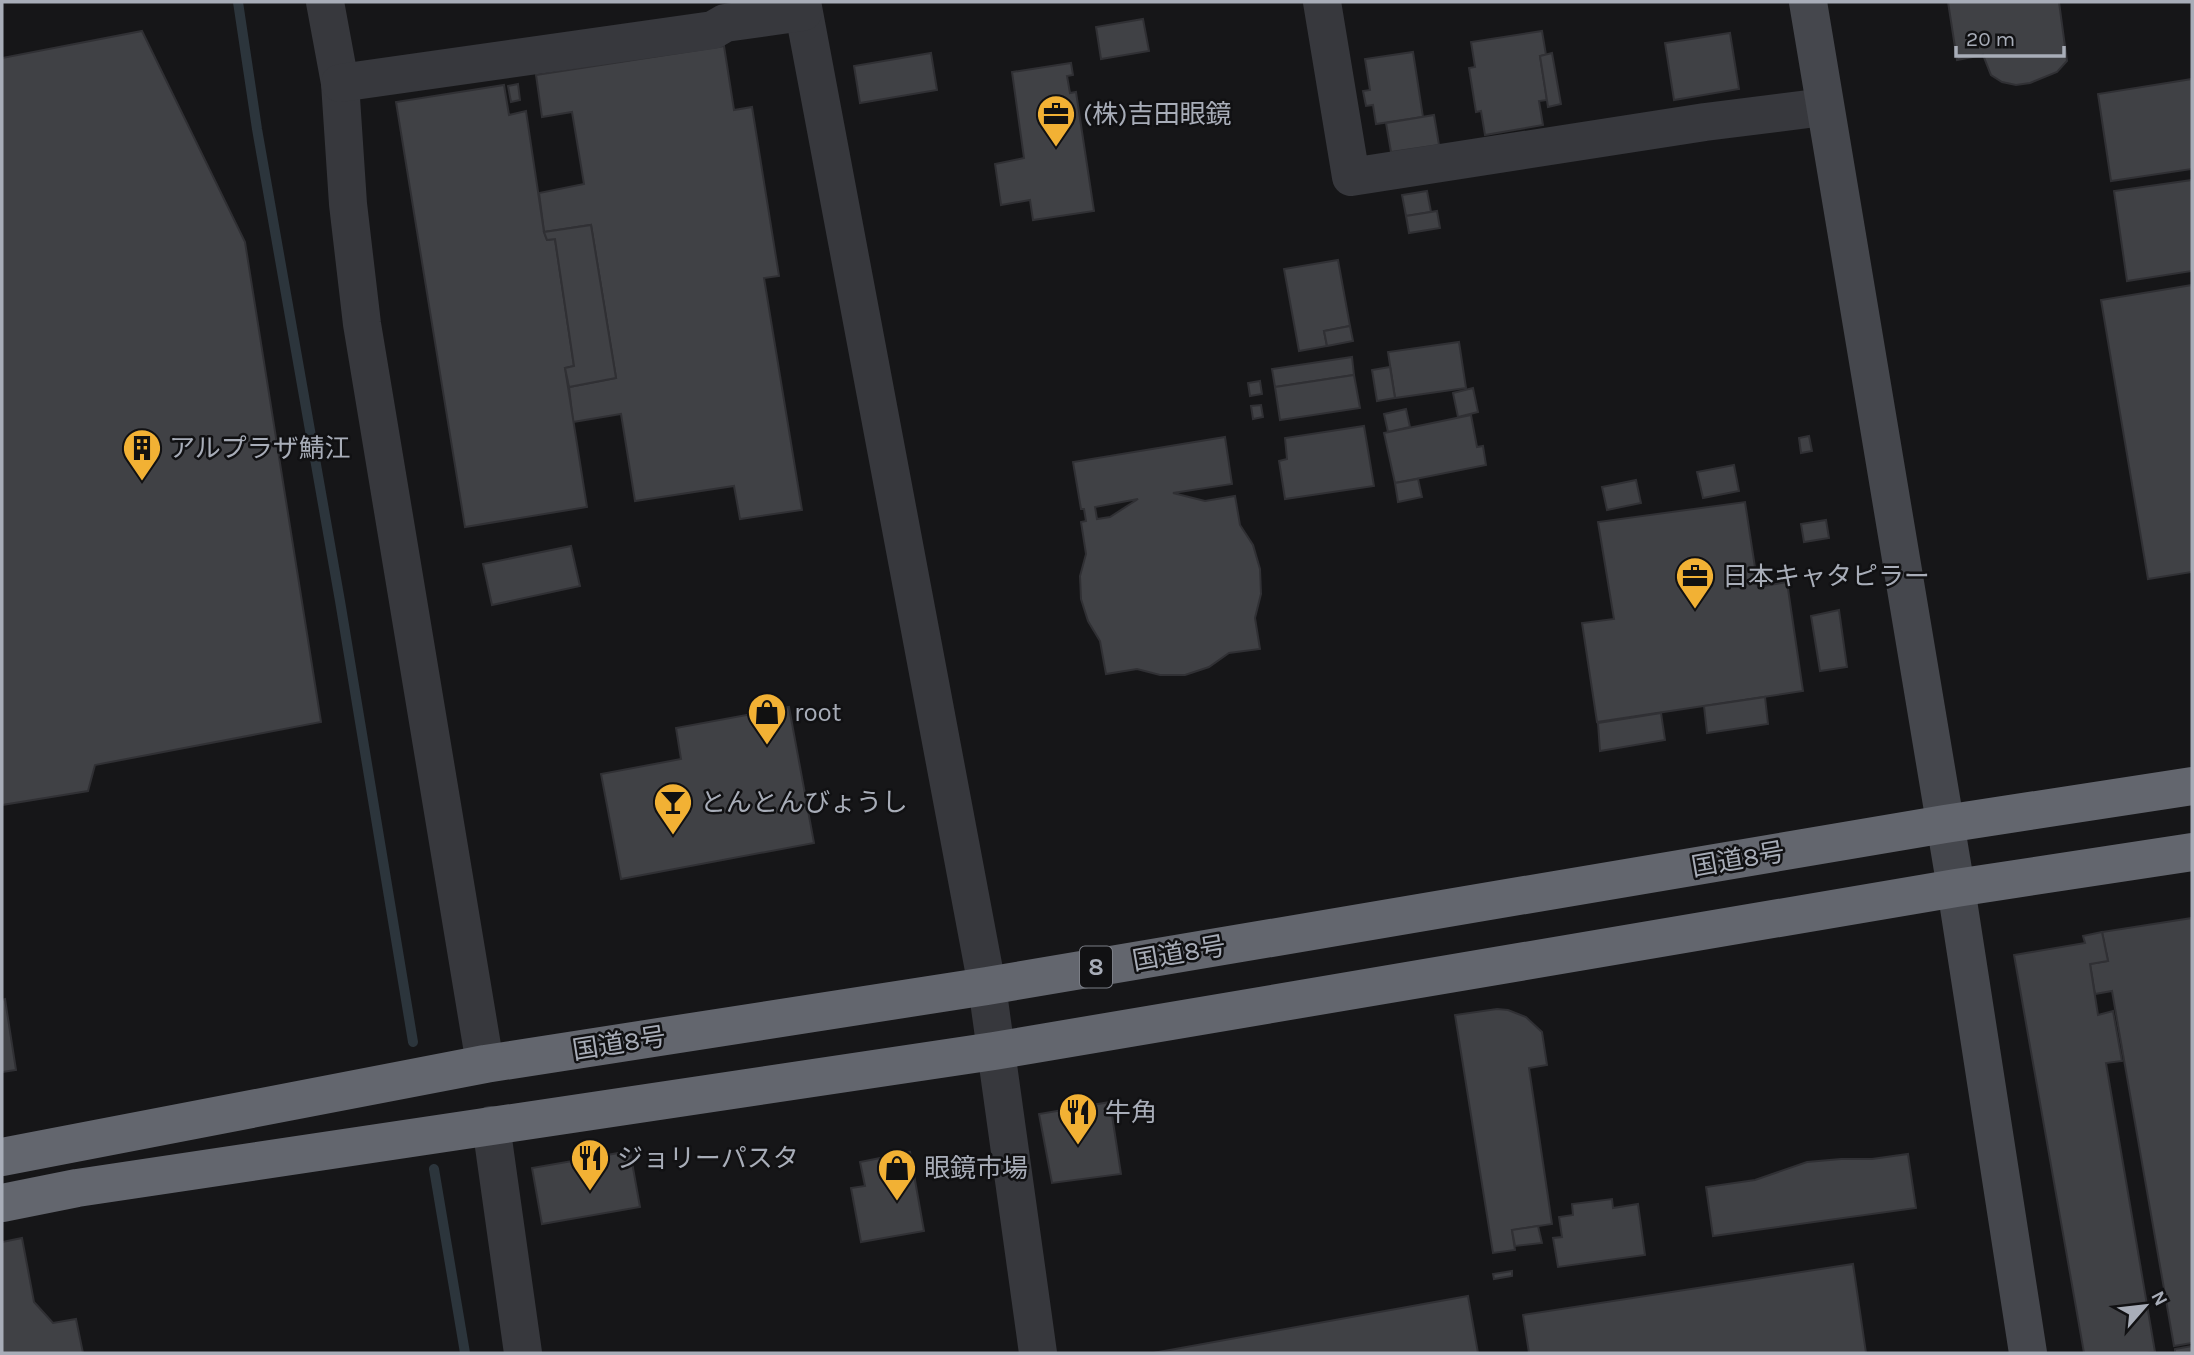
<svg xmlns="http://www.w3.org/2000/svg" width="2194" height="1355" font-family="Karla,'Noto Sans JP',sans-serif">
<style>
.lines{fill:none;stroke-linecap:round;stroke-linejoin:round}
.stream{stroke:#2c353c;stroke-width:10}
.building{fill:#404145;stroke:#303034;stroke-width:2;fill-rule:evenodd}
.street{stroke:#37383d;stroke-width:38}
.secondary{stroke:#45474d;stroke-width:38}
.highway{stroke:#63666e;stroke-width:38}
.labels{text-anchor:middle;stroke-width:5;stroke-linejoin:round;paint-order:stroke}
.shield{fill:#111113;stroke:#7b7e86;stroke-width:2}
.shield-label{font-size:24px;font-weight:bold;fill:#a8adb8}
.poi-label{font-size:26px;fill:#a8adb8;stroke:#111113;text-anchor:start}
.street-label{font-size:26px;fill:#a8adb8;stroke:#111113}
</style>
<rect width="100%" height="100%" fill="#161618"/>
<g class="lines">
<g class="stream">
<polyline points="238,2 257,129 340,601 413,1042"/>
<polyline points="434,1169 465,1353"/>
</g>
</g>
<g class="building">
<polygon points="1948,2 2059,2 2067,61 2057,72 2030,83 2016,85 2002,82 1991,75 1983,55 1957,60"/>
<polygon points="1143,19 1149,51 1101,59 1096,27"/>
<polygon points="142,31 245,242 321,722 95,765 88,791 2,805 2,58"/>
<polygon points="1542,31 1546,55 1540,56 1547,100 1539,101 1543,125 1485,135 1481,111 1476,112 1469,68 1475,67 1471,42"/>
<polygon points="1730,33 1739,89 1674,100 1665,43"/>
<polygon points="724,46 734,110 752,107 779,276 764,278 802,510 740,519 734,486 635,501 621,414 573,422 569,387 616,378 591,225 544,232 539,193 584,184 572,112 542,117 536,75"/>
<polygon points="1413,52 1423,117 1376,124 1373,105 1366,106 1363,91 1370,90 1365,59"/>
<polygon points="931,53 937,90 860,103 854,66"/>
<polygon points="1552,53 1561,104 1548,107 1540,56"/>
<polygon points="1071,63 1073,75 1067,76 1070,93 1076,92 1094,211 1033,220 1030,200 1001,205 995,164 1024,158 1012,72"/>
<polygon points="2192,79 2192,169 2111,181 2098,94"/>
<polygon points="518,84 520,100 511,102 508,86"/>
<polygon points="504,85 509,115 526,111 544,232 547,240 555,239 574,366 565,368 587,507 465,527 396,102"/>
<polygon points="1434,115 1439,145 1391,152 1386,123"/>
<polygon points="2192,180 2192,271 2127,281 2114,191"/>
<polygon points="1427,191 1431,212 1406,216 1402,195"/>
<polygon points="1437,211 1440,228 1409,233 1406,216"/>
<polygon points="591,225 616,378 569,387 565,368 574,366 555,239 547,240 544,232"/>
<polygon points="1338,260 1350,326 1324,331 1327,346 1299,351 1284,269"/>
<polygon points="2192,285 2192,572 2148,579 2101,300"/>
<polygon points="1350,326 1353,341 1327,346 1324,331"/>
<polygon points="1459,342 1466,388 1395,398 1388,352"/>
<polygon points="1352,357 1354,375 1275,387 1272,369"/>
<polygon points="1390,367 1395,398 1377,401 1372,370"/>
<polygon points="1354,375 1360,408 1280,420 1275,387"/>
<polygon points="1260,381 1262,394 1250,396 1248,383"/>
<polygon points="1473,388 1478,412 1458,417 1453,393"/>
<polygon points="1261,405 1263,417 1253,419 1251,406"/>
<polygon points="1406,409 1410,427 1388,432 1384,414"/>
<polygon points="1471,415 1477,447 1483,446 1486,465 1395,483 1384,433"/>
<polygon points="1364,426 1374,486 1285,499 1279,461 1287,459 1285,438"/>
<polygon points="1809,436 1812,451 1801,453 1799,438"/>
<path d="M1225 437 1232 484 1173 493 1205 501 1235 496 1240 525 1253 545 1260 569 1261 594 1255 618 1260 649 1229 653 1209 667 1185 675H1160L1137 669 1106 674 1100 641 1088 621 1081 599 1080 576 1086 554 1081 522 1086 521 1084 509H1081L1073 462ZM1138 499 1110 517 1097 519 1095 507Z"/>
<polygon points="1734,465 1739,491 1703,498 1697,472"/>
<polygon points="1418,479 1422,497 1398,502 1395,483"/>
<polygon points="1636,480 1641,503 1607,510 1602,487"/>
<polygon points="1745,502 1758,587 1787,582 1803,691 1597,722 1582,623 1614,619 1598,522"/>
<polygon points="1826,520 1829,538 1804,542 1801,524"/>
<polygon points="571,546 580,586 492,605 483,564"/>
<polygon points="1839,610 1847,667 1820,671 1811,616"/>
<polygon points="1765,697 1768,724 1707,733 1704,706"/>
<polygon points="789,707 814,843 621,879 601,774 681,759 676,728"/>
<polygon points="1661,713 1665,740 1600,751 1598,723"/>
<polygon points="2192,918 2192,1343 2174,1346 2112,991 2095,994 2090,964 2108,961 2102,932"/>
<polygon points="2102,932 2108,961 2090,964 2098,1015 2113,1011 2122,1061 2106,1063 2155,1352 2147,1353 2084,1353 2014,955 2085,943 2083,936"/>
<polygon points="5,999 16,1070 2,1072 2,1000"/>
<polygon points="1497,1009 1508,1010 1526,1017 1542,1032 1547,1065 1529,1068 1552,1224 1512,1230 1515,1250 1493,1253 1455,1015"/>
<polygon points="1110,1102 1121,1174 1052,1183 1039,1114"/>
<polygon points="630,1151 640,1207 542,1224 532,1168"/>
<polygon points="910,1152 924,1231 861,1242 851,1188 865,1186 860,1162"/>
<polygon points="1908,1154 1916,1208 1713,1236 1706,1187 1755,1180 1807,1162 1841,1159 1872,1159"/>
<polygon points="1612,1199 1613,1208 1638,1204 1645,1255 1558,1267 1553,1238 1562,1237 1559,1217 1573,1215 1572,1204"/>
<polygon points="1538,1226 1542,1243 1515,1246 1512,1230"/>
<polygon points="22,1238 34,1302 53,1323 76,1319 83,1353 2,1353 2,1242"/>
<polygon points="1853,1264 1866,1353 1529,1353 1523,1315"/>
<polygon points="1512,1271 1512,1276 1494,1279 1493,1274"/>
<polygon points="1468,1296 1478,1353 1153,1353"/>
<polygon points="2192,1346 2192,1353 2175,1353 2175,1349"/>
</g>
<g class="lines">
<g class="street">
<polyline points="325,2 340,83 348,204 362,324 485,1064"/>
<polyline points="802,2 987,986 1038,1353"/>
<polyline points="1322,2 1351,177 1705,122 1824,107"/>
<polyline points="340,83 713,30 725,23 803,12"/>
<polyline points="491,1125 523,1353"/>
</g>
<polyline class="secondary" points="1808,2 1956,888 2028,1353"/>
<g class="highway">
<polyline points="2,1157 485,1064 987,986 1945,824 2192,786"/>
<polyline points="2,1203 77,1188 994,1051 1956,888 2192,852"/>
</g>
</g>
<defs>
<g id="office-pin" transform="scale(2.0125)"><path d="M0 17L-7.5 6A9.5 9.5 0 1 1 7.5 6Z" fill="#f2b134" stroke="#111113"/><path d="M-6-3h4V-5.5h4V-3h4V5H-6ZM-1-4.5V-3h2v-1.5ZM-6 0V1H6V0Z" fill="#111"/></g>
<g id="building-pin" transform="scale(2.0125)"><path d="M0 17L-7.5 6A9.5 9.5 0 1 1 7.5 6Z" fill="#f2b134" stroke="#111113"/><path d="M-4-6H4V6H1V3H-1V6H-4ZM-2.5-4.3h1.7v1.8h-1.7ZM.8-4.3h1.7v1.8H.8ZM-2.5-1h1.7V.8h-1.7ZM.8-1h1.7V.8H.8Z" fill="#111"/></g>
<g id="shop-pin" transform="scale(2.0125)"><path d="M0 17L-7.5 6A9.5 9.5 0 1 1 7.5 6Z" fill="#f2b134" stroke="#111113"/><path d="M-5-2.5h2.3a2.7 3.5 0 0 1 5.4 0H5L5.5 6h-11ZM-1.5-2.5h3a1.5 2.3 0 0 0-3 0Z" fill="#111"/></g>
<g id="bar-pin" transform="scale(2.0125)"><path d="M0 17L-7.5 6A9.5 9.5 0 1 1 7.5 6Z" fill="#f2b134" stroke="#111113"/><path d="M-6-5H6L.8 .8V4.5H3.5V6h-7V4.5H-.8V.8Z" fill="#111"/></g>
<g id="restaurant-pin" transform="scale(2.0125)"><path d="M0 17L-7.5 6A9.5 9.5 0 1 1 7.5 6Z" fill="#f2b134" stroke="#111113"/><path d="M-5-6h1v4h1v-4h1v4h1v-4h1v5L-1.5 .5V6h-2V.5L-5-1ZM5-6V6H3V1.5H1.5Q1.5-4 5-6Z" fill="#111"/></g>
</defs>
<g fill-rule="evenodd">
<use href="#office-pin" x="1056" y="114"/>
<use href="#building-pin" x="142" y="448"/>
<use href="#office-pin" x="1695" y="576"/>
<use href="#shop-pin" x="767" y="712"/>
<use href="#bar-pin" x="673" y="802"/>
<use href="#restaurant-pin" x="1078" y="1112"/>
<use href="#restaurant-pin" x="590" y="1158"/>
<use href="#shop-pin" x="897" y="1168"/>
</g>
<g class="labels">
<rect class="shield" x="1080" y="946.5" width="32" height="41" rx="5"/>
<g class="shield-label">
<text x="1096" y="975">8</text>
</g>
<g class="poi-label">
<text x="1083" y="123">(株)吉田眼鏡</text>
<text x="169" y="457">アルプラザ鯖江</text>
<text x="1722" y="585">日本キャタピラー</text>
<text x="794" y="721">root</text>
<text x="700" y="811">とんとんびょうし</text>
<text x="1105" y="1121">牛角</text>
<text x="617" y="1167">ジョリーパスタ</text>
<text x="924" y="1177">眼鏡市場</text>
</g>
<g class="street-label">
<text transform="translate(1738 859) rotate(-10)" y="9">国道8号</text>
<text transform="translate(1179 953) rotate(-10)" y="9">国道8号</text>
<text transform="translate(619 1043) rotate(-9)" y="9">国道8号</text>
</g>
</g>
<rect width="2194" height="1355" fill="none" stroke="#a8adb8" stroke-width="7"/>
<g transform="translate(2145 1306) rotate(62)" stroke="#111113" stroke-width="5" paint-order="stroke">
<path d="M0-5L12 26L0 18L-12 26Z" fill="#a8adb8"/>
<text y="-10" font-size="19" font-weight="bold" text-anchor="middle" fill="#a8adb8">N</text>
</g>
<path d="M1956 46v10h108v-10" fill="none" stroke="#a8adb8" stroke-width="3.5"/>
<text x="1966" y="46" font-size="21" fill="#a8adb8" stroke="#111113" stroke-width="5" paint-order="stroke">20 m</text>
</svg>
